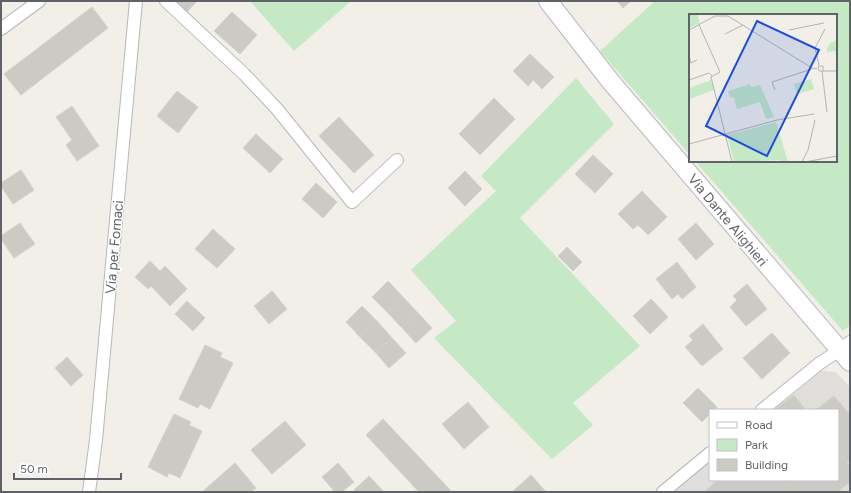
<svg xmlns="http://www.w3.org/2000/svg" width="851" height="493" font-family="Figtree,sans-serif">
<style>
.industrial{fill:#e0deda}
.green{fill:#c5e8c5}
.building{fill:#cccac5;stroke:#d6d1c6}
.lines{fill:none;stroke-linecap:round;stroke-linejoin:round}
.street-casing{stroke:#b5b8bc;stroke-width:14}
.secondary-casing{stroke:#b6babf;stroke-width:20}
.street{stroke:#fff;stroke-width:12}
.secondary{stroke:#fff;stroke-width:18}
.labels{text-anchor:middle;stroke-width:3;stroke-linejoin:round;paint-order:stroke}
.street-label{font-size:14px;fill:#5f6368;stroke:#fff}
.inset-road{fill:none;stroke:#b3b3b1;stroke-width:1}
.view{fill:#1d4ed8;fill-opacity:0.15;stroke:#1d4ed8;stroke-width:2}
.inset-edge{fill:none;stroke:#5f6368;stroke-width:2}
</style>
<rect width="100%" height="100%" fill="#f1efe8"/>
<polygon class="industrial" points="822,371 836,372 850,387 850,492 672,492 710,461 710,480 838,480 838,410 774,410"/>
<g class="green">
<polygon points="250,1 349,1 350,2 294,51"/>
<polygon points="655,1 850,1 850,325 843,331 695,161 836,161 836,15 690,15 690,155 600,51"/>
<polygon points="576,78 614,124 520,218 640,346 573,403 593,425 552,459 434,338 456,321 411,270 496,191 481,176"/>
</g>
<g class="building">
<polygon points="173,1 197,1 186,13"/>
<polygon points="617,1 631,1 623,8"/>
<polygon points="92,7 108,28 21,95 4,74"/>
<polygon points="232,12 257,35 240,54 214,31"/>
<polygon points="530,54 554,77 542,89 533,80 528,86 513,71"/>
<polygon points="177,91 198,107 178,133 157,116"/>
<polygon points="494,98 515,119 480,155 459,134"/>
<polygon points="72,106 99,146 77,161 66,145 72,140 56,117"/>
<polygon points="339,117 374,155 354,173 319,136"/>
<polygon points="256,134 283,159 270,173 243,148"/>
<polygon points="593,155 613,174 595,193 575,174"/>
<polygon points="21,170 34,190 13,204 1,186 1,183"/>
<polygon points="465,171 482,189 465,206 448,188"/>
<polygon points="316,183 337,202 323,218 302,199"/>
<polygon points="642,191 667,217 648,235 638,225 633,229 618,214"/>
<polygon points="20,223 35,244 14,258 1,239 1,236"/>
<polygon points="696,223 714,244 696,260 678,239"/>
<polygon points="213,229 235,249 217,268 195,249"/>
<polygon points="567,247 582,262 573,271 558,256"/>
<polygon points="150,261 160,271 165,266 187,289 170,306 151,286 148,289 135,277"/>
<polygon points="677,262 696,287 682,299 678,294 672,299 656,279"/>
<polygon points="388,281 403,297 387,312 372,297"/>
<polygon points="747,284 767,309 746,326 730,307 737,300 733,296"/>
<polygon points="272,291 287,309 269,324 254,306"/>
<polygon points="403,297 418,313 402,328 387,312"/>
<polygon points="651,299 668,317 650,334 633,316"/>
<polygon points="187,301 205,318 193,331 175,314"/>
<polygon points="362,306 377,321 360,337 346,322"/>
<polygon points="418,313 432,328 416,343 402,328"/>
<polygon points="377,321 392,338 376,353 360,337"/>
<polygon points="703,324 723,349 702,366 685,347 693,340 689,336"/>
<polygon points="772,333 790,353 762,379 743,358"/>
<polygon points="392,338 406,353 389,368 376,353"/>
<polygon points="205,345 222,353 220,357 233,363 210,409 200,404 198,408 179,399"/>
<polygon points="67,357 83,375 71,386 55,368"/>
<polygon points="698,388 717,407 715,410 710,410 710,414 702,422 683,403"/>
<polygon points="794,395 806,410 774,410"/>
<polygon points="834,396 850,415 850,461 847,463 838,451 838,410 816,410"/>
<polygon points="468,402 489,427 464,449 442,424"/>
<polygon points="174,414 191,422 189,425 202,431 180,478 169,473 167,477 148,467"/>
<polygon points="383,419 452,492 419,492 366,435"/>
<polygon points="285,421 306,445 272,474 251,450"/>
<polygon points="838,451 850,467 850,482 837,492 797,492 788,480 838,480"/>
<polygon points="235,463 256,488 251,492 202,492"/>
<polygon points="338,463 354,482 342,492 335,492 322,477"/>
<polygon points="531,475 546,492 512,492"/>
<polygon points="369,476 384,492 356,492 354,490"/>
<polygon points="718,480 788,480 797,492 704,492"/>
</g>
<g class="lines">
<g class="street-casing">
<g id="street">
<polyline points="166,1 244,74 277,109 352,202 397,160"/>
<polyline points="1,29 39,1"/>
<polyline points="762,410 820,363 840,350 850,342"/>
<polyline points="89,492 96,440 136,1"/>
<polyline points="663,492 710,453"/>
</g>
</g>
<g class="secondary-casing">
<polyline id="secondary" points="548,1 611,82 850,362"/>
</g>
<use href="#street" class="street"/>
<use href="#secondary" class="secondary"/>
</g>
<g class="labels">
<g class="street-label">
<text transform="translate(728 220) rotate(50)" y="5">Via Dante Alighieri</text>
<text transform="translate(114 247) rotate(-85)" y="5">Via per Fornaci</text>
</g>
</g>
<g transform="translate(689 14)">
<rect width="148" height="148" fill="#f1efe8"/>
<path d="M0 0H8L11 9 0 14ZM148 26V48L146 37 138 38V35L141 29ZM122 65 125 75 108 80 105 70ZM22 66 25 76 0 85V74ZM61 70 62 73 71 71 85 103 77 105 71 88 48 95 45 83 41 84 39 77ZM87 108 99 148 89 146 45 148 38 121Z" fill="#c5e8c5"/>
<path class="inset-road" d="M10 11 31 58 22 63 43 148M0 16 26 2H39L123 54 128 55M100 16 135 9M36 20 54 11M0 42 2 49 8 46M130 51 126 34 136 15M133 57 138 98M134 57V52H129L130 57H148M0 66 20 59 23 62M86 76 83 68 123 55M0 130 88 106 125 100M113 148 119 136 126 106M116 148 148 142"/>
<path class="view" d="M68 7 130 36 78 142 17 112Z"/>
<rect width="148" height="148" class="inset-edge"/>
</g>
<rect width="851" height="493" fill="none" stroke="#5f6368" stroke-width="4"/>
<rect x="709" y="409" width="130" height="72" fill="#ffffff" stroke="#bfc1c3"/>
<rect x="717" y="422" width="20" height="6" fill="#ffffff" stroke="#bfc1c3"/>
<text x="745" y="429" font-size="12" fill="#5f6368">Road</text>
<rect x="717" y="439" width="20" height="12" fill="#c5e8c5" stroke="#bfc1c3"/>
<text x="745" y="449" font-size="12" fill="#5f6368">Park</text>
<rect x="717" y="459" width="20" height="12" fill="#cccac5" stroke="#bfc1c3"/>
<text x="745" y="469" font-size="12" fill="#5f6368">Building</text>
<path d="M14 473v6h107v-6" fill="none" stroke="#5f6368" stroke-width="2"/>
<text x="20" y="473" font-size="12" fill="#5f6368" stroke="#ffffff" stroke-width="3" paint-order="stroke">50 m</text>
</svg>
